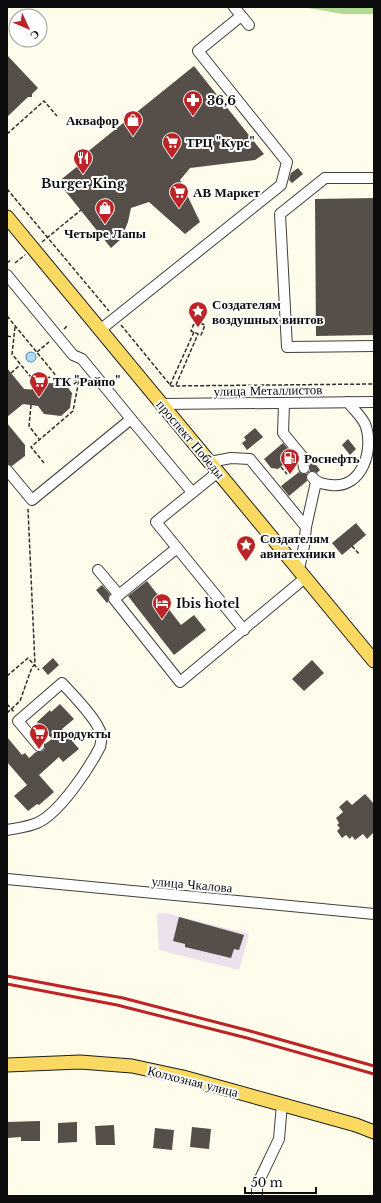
<svg xmlns="http://www.w3.org/2000/svg" width="381" height="1203" font-family="'Libre Baskerville',serif">
<style>
.industrial{fill:#ebe0eb}
.forest{fill:#b2da95}
.water{fill:#b1daf6;stroke:#388ccd}
.building{fill:#554e49}
.lines{fill:none;stroke-linecap:round;stroke-linejoin:round}
.minor-casing{stroke:#3f3f3f;stroke-width:12}
.major-casing{stroke:#1d1d1d;stroke-width:15}
.path{stroke:#2e2e2e;stroke-width:1.5;stroke-dasharray:4 2;stroke-linecap:butt}
.minor{stroke:#fff;stroke-width:10}
.major{stroke:#f9d962;stroke-width:13}
.rail{stroke:#bc2426;stroke-width:3}
.labels{text-anchor:middle;stroke-width:4;stroke-linejoin:round;paint-order:stroke}
.poi-label{font-size:13px;font-weight:bold;fill:#0c0c0c;stroke:#fff;text-anchor:start}
.street-label{font-size:13px;fill:#0c0c0c;stroke:#fff}
</style>
<rect width="100%" height="100%" fill="#fffcec"/>
<polygon class="industrial" points="167,913 249,934 239,970 159,950 157,914"/>
<polygon class="forest" points="302,7 374,7 374,14 343,14"/>
<circle class="water" cx="31" cy="357" r="5"/>
<g class="building">
<polygon points="7,55 38,88 32,94 32,97 28,97 7,117"/>
<polygon points="194,66 264,154 255,160 190,168 180,180 200,222 185,234 149,202 131,208 128,222 121,239 111,248 58,182 89,157 86,153"/>
<polygon points="298,168 303,174 292,183 289,180 291,173"/>
<polygon points="374,198 374,335 316,336 315,199"/>
<polygon points="7,368 24,389 40,390 48,383 65,384 72,393 70,408 61,416 44,414 38,406 23,404 7,417"/>
<polygon points="7,423 25,445 25,456 12,466 7,464"/>
<polygon points="255,428 263,437 247,450 242,443 246,440 244,437"/>
<polygon points="348,439 356,449 350,455 342,445"/>
<polygon points="283,443 294,456 278,469 271,468 264,459"/>
<polygon points="313,461 320,470 317,473 313,471 310,471 310,463"/>
<polygon points="299,472 302,474 307,474 306,478 307,481 289,496 281,486"/>
<polygon points="356,523 366,535 342,555 332,543"/>
<polygon points="147,581 181,625 194,615 206,630 174,655 128,596"/>
<polygon points="102,585 110,594 108,597 108,602 107,603 96,590"/>
<polygon points="53,658 59,665 48,675 42,668"/>
<polygon points="312,660 324,673 304,691 292,679"/>
<polygon points="60,704 74,719 62,729 79,749 63,762 59,757 39,775 54,792 39,805 37,804 28,811 14,796 27,785 7,762 7,737 22,755 25,753 29,758 36,752 43,751 45,748 45,744 52,739 37,722 50,710 51,712"/>
<polygon points="365,794 374,804 374,832 367,839 363,834 355,840 352,836 350,839 346,835 342,838 337,831 340,828 337,825 339,823 336,818 343,812 339,807 347,800 352,805"/>
<polygon points="179,917 244,935 239,950 234,949 231,958 185,947 185,944 173,941"/>
<polygon points="40,1121 40,1141 21,1141 21,1137 7,1138 7,1122"/>
<polygon points="77,1122 77,1142 58,1143 58,1123"/>
<polygon points="114,1125 115,1145 96,1145 95,1126"/>
<polygon points="192,1127 211,1129 209,1149 190,1147"/>
<polygon points="155,1128 174,1130 172,1150 153,1148"/>
</g>
<g class="lines">
<g class="minor-casing">
<g id="minor">
<polyline points="234,7 249,25"/>
<polyline points="374,178 325,178 280,214 287,347 374,346"/>
<polyline points="7,275 73,355 82,359 131,419"/>
<polyline points="100,330 281,185 287,162 198,51 241,16"/>
<polyline points="284,403 283,433 302,456 304,468"/>
<polyline points="162,404 374,402"/>
<polyline points="210,462 231,458 250,459 306,527 304,546 299,569"/>
<polyline points="7,470 32,500 131,419 192,492"/>
<polyline points="218,472 156,522 244,630"/>
<path d="M312 477C317 483 323 484 331 485 362 489 375 449 365 424 361 416 353 409 348 402"/>
<polyline points="306,527 316,482"/>
<polyline points="177,548 114,599 180,682 305,578"/>
<polyline points="98,570 119,595"/>
<path d="M7 830C17 828 28 827 37 823 60 813 89 768 100 747 101 743 102 738 101 734 98 720 72 694 62 683L18 721 39 746"/>
<polyline points="7,879 374,914"/>
<polyline points="257,1196 257,1185 279,1139 282,1104"/>
</g>
</g>
<g class="major-casing">
<g id="major">
<polyline points="7,217 374,661"/>
<polyline points="7,1065 80,1062 132,1066 183,1077 356,1125 374,1132"/>
</g>
</g>
<g class="path">
<polyline points="7,134 44,101 57,116"/>
<polyline points="7,189 109,311"/>
<polyline points="42,242 81,210"/>
<polyline points="7,263 12,259"/>
<polyline points="15,263 25,255"/>
<polyline points="7,316 58,378 88,381"/>
<polygon points="195,321 205,325 201,335 191,331"/>
<polyline points="121,325 171,386 374,384"/>
<polyline points="15,327 12,354 30,376 58,378"/>
<polyline points="64,329 67,326"/>
<polyline points="7,336 13,337"/>
<polyline points="37,352 49,342"/>
<polyline points="11,373 20,365"/>
<polyline points="170,385 194,332"/>
<polyline points="176,385 198,334"/>
<polyline points="69,388 79,380"/>
<polyline points="33,390 34,376"/>
<polyline points="31,405 29,426 39,439"/>
<polyline points="44,463 31,447 73,411 79,380"/>
<polyline points="281,467 287,474"/>
<polyline points="352,546 359,554"/>
<polyline points="7,676 28,658 39,670"/>
<polyline points="7,704 14,712"/>
<polyline points="7,713 20,701 32,667 35,665 28,509"/>
</g>
<use href="#minor" class="minor"/>
<use href="#major" class="major"/>
<g class="rail">
<polyline points="7,976 123,998 250,1031 374,1066"/>
<polyline points="7,984 117,1005 247,1038 374,1074"/>
</g>
</g>
<defs>
<g id="pharmacy-pin" transform="scale(1)"><path d="M0 17L-7.5 6A9.5 9.5 0 1 1 7.5 6Z" fill="#bc2426" stroke="#fff"/><path d="M-2-6h4v4h4v4h-4v4h-4v-4h-4v-4h4Z" fill="#fff"/></g>
<g id="shop-pin" transform="scale(1)"><path d="M0 17L-7.5 6A9.5 9.5 0 1 1 7.5 6Z" fill="#bc2426" stroke="#fff"/><path d="M-5-2.5h2.3a2.7 3.5 0 0 1 5.4 0H5L5.5 6h-11ZM-1.5-2.5h3a1.5 2.3 0 0 0-3 0Z" fill="#fff"/></g>
<g id="supermarket-pin" transform="scale(1)"><path d="M0 17L-7.5 6A9.5 9.5 0 1 1 7.5 6Z" fill="#bc2426" stroke="#fff"/><path d="M-6-5.5h2.5l.6 2H6L4.5 2H-2.5L-4.4-4H-6ZM-1.5 3.2a1.3 1.3 0 1 0 .1 0ZM3 3.2a1.3 1.3 0 1 0 .1 0Z" fill="#fff"/></g>
<g id="restaurant-pin" transform="scale(1)"><path d="M0 17L-7.5 6A9.5 9.5 0 1 1 7.5 6Z" fill="#bc2426" stroke="#fff"/><path d="M-5-6h1v4h1v-4h1v4h1v-4h1v5L-1.5 .5V6h-2V.5L-5-1ZM5-6V6H3V1.5H1.5Q1.5-4 5-6Z" fill="#fff"/></g>
<g id="sight-pin" transform="scale(1)"><path d="M0 17L-7.5 6A9.5 9.5 0 1 1 7.5 6Z" fill="#bc2426" stroke="#fff"/><path d="M0-6L1.8-2.2L6-1.7L2.9 1.2L3.7 5.4L0 3.3L-3.7 5.4L-2.9 1.2L-6-1.7L-1.8-2.2Z" fill="#fff"/></g>
<g id="fuel-pin" transform="scale(1)"><path d="M0 17L-7.5 6A9.5 9.5 0 1 1 7.5 6Z" fill="#bc2426" stroke="#fff"/><path d="M-5.5-6h7V0h2V4h1.3V-2.5L3-4.5l.8-.8L6-3V5H2.5V1h-1V6h-7ZM-4.2-4.7v3.2H.2V-4.7Z" fill="#fff"/></g>
<g id="hotel-pin" transform="scale(1)"><path d="M0 17L-7.5 6A9.5 9.5 0 1 1 7.5 6Z" fill="#bc2426" stroke="#fff"/><path d="M-6-4.5h1.5V1H6V5H4.5V3h-9V5H-6ZM-4 0a1.8 1.8 0 1 1 3.6 0ZM.5 0V-2.5h3Q6-2.5 6 0Z" fill="#fff"/></g>
</defs>
<g fill-rule="evenodd">
<use href="#pharmacy-pin" x="193" y="100"/>
<use href="#shop-pin" x="133" y="120"/>
<use href="#supermarket-pin" x="172" y="142"/>
<use href="#restaurant-pin" x="83" y="158"/>
<use href="#supermarket-pin" x="179" y="192"/>
<use href="#shop-pin" x="105" y="208"/>
<use href="#sight-pin" x="198" y="311"/>
<use href="#supermarket-pin" x="39" y="381"/>
<use href="#fuel-pin" x="290" y="458"/>
<use href="#sight-pin" x="246" y="545"/>
<use href="#hotel-pin" x="162" y="603"/>
<use href="#supermarket-pin" x="39" y="733"/>
</g>
<g class="labels">
<g class="poi-label">
<text x="207" y="105">36,6</text>
<text x="119" y="125" text-anchor="end">Аквафор</text>
<text x="186" y="147">ТРЦ "Курс"</text>
<text x="83" y="188" text-anchor="middle">Burger King</text>
<text x="193" y="197">АВ Маркет</text>
<text x="105" y="238" text-anchor="middle">Четыре Лапы</text>
<text x="212" y="309">Создателям<tspan x="212" dy="15">воздушных винтов</tspan></text>
<text x="53" y="386">ТК "Райпо"</text>
<text x="304" y="463">Роснефть</text>
<text x="260" y="543">Создателям<tspan x="260" dy="15">авиатехники</tspan></text>
<text x="176" y="608">Ibis hotel</text>
<text x="53" y="738">продукты</text>
</g>
<g class="street-label">
<text transform="translate(268 390) rotate(-1)" y="5">улица Металлистов</text>
<text transform="translate(191 439) rotate(50)" y="5">проспект Победы</text>
<text transform="translate(192 884) rotate(5)" y="5">улица Чкалова</text>
<text transform="translate(193 1081) rotate(14)" y="5">Колхозная улица</text>
</g>
</g>
<rect width="381" height="1203" fill="none" stroke="#0c0c0c" stroke-width="16"/>
<g transform="translate(28 28) rotate(134)"><circle r="19" fill="#ffffff" stroke="#9e9e9e"/>
<path d="M0-3L7 15L0 10L-7 15Z" fill="#bc2426"/>
<text y="-6" font-size="11" font-weight="bold" text-anchor="middle" fill="#0c0c0c">С</text>
</g>
<path d="M245 1187v6h71v-6" fill="none" stroke="#0c0c0c" stroke-width="2"/>
<text x="251" y="1187" font-size="12" fill="#0c0c0c" stroke="#ffffff" stroke-width="3" paint-order="stroke">50 m</text>
</svg>
